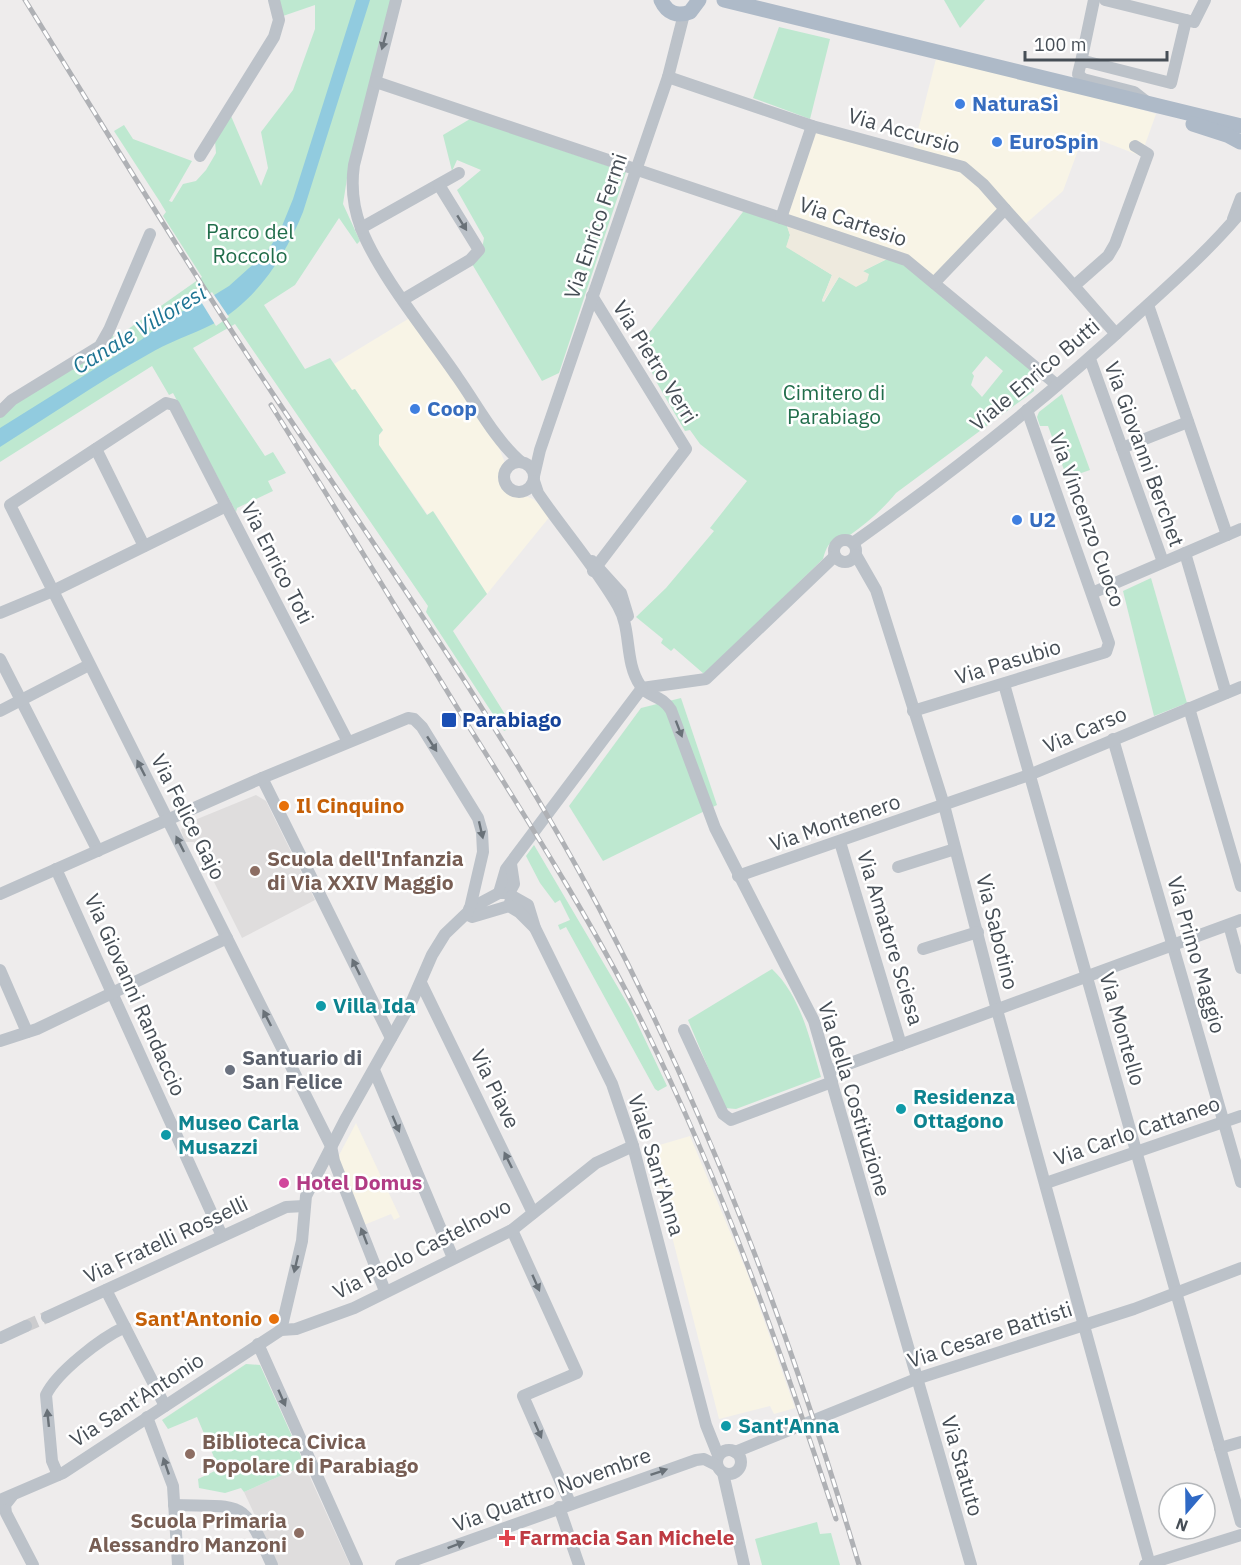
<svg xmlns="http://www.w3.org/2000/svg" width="1241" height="1565" font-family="'IBM Plex Sans',sans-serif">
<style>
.commercial{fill:#f8f4e6}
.education{fill:#dfdddd}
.green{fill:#bee8d0;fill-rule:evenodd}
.sand{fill:#eeeade}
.water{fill:#91cbdf}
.pier{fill:#eeecec}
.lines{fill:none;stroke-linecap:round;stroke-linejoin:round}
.minor-tunnel{stroke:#ccccce;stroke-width:12;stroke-dasharray:12 6;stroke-linecap:butt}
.minor{stroke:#bcc2c9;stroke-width:12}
.major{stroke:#aebac8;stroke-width:15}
.rail-casing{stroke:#afb1b5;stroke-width:5}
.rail{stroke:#fff;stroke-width:3;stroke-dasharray:9;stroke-linecap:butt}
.oneway{fill:#697178}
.shop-dot{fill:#3f7fe0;stroke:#fff;stroke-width:2}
.transit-dot{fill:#1a4fb4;stroke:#fff;stroke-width:2}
.food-dot{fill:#e8710a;stroke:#fff;stroke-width:2}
.education-dot{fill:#8d6e63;stroke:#fff;stroke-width:2}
.culture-dot{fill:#0f9aa8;stroke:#fff;stroke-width:2}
.worship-dot{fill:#6b7280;stroke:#fff;stroke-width:2}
.hotel-dot{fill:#d1479c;stroke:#fff;stroke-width:2}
.health-dot{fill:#e0444e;stroke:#fff;stroke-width:2}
.labels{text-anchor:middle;stroke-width:5;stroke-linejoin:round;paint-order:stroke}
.shop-label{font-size:21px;font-weight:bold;fill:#366cbe;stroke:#fff;text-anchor:start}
.street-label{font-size:21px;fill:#464e56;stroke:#fff}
.park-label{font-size:21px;fill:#216d4b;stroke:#fff}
.transit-label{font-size:21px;font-weight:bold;fill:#164399;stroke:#fff;text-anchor:start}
.food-label{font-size:21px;font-weight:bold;fill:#c56008;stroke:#fff;text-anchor:start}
.education-label{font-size:21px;font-weight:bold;fill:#785e54;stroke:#fff;text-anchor:start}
.culture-label{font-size:21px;font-weight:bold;fill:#0d838f;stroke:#fff;text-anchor:start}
.worship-label{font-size:21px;font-weight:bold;fill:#5b616d;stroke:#fff;text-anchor:start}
.hotel-label{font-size:21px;font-weight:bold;fill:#b23c85;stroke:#fff;text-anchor:start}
.health-label{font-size:21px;font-weight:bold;fill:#be3a42;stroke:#fff;text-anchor:start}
.water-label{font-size:22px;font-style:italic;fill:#1d7493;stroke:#fff}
</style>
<rect width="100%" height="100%" fill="#eeecec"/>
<g class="commercial">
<polygon points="937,55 1065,87 1156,114 1141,156 1084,134 1063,191 1023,226 1005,206 933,280 783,217 814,124 913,150"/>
<polygon points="413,316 490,425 505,463 503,481 506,488 533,499 551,515 487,594 434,512 428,515 379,445 379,435 383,431 355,389 352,390 334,364"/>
<polygon points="356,1123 400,1217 394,1220 391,1214 364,1225 337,1159"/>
<polygon points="690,1136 748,1275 795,1408 774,1414 770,1406 719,1419 658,1182 646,1149"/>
</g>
<g class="education">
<polygon points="256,795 266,801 315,900 242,938 194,842 185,842 181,830 185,824"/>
<polygon points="305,1465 308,1473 350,1565 278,1565 244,1492"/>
</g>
<g class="green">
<polygon points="277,0 395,0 348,172 343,204 360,241 357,244 339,218 295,285 264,305 305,369 330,358 352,390 355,389 383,430 379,435 379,445 427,515 433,511 487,594 453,631 513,727 504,731 426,612 428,606 235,324 193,348 265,456 273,452 286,473 268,481 273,491 237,508 236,512 173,393 169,395 152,366 0,462 0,414 112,330 114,339 202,277 163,216 166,212 160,202 114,131 124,125 133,139 192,161 169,201 172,202 183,184 196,181 206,170 216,153 215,141 231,116 261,186 268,168 261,132 293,90 315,29 315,5 283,16"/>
<polygon points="944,0 985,0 960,28"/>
<polygon points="779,27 830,39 810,119 753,98"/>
<polygon points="470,119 626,172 559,373 542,381 472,264 481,254 484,238 457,190 481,170 457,160 452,171 443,135"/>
<path d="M746 208 786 223 790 235 787 247 832 275 822 300 824 302 839 277 864 282 863 271 891 257 905 263 1034 370V391L896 493C884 508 866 524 850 535 835 545 830 534 823 559L704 674 674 648 671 651 661 643 663 639 636 617 666 588 714 531 710 528 747 481 700 444 690 430 685 431 657 383 639 346ZM986 356 1003 371 982 397 971 385 974 376 972 373Z"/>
<polygon points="1062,394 1090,470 1067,478 1048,426 1040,426 1037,417 1039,412"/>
<polygon points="1151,578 1187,703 1154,716 1123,591"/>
<polygon points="681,698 717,805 603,861 569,806 641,708"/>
<polygon points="534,845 630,1008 667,1086 658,1091 655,1089 566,927 560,930 558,925 570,920 560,900 555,903 540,883 526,856"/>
<path d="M772 969C801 996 810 1040 821 1077L736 1109 725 1108 688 1020Z"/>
<polygon points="246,1364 260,1365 305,1465 244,1492 241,1488 225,1493 199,1488 198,1479 219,1469 197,1417 168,1429 162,1420"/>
<polygon points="817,1522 820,1534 831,1533 840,1565 762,1565 755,1539"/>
</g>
<polygon class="sand" points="786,223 891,257 863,271 869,274 867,281 856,287 839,277 823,302 822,301 832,275 786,247 790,235"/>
<path class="water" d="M356 0H370L303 212C286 255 255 303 213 324 191 335 168 342 147 355 97 383 49 416 0 447V428L141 340 173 315 198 305 229 286 267 252 280 231 293 199Z"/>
<polygon class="pier" points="212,292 229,317 216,326 200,300"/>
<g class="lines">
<polyline class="minor-tunnel" points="26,1326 47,1317"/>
<g class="minor">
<path d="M396 0 354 165C351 186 353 207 361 228 379 275 429 335 458 378 477 405 496 441 521 462"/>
<polyline points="1105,0 1194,22 1205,0"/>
<polyline points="1081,62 1094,0"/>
<polyline points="668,77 812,126 963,167 983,184 1005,209"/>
<polyline points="376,82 906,260 1057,385"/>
<polyline points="1148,103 1134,92 1083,79 1078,74 1081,62 1088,62 1171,83 1186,20"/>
<polyline points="200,156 274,37 279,20 274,0"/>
<polyline points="781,218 812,126"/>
<polyline points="1233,219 1241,198"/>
<polyline points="361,228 459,173"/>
<polyline points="934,283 1005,209 1074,286"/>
<polyline points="592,296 686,449 593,571"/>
<polyline points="404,299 470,260 479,250 439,185"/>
<polyline points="1148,305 1227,535"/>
<polyline points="1116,334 1074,286 1108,256 1115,244 1148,154 1135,146"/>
<polyline points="1090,359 1163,562"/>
<polyline points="0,412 12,400 100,346 109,330 150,234"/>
<polyline points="1122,448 1188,422"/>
<polyline points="96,449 144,546"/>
<circle cx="519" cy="477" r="15"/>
<polyline points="534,476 540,450 668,77 684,14"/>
<path d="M534 481 538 493C563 530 595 566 618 606 632 630 624 661 640 685 648 698 661 694 671 710L715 828 814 1021 971 1565"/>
<circle cx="845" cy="551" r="11"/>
<path d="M853 543C953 472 1051 395 1141 311 1176 279 1210 249 1241 212"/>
<polyline points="1185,553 1226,693"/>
<polyline points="856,555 876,590 944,805 997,1010 1150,1565"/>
<polyline points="592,561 621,593 628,616"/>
<polyline points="1092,593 1241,529"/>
<polyline points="0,613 53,591 226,506"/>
<polyline points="0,659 98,851"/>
<polyline points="1004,684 1241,1522"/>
<polyline points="642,688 706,679 835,556"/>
<polyline points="1189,708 1241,886"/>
<polyline points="0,711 89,665"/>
<polyline points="913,711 1106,652 1109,643 1027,410"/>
<polyline points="1113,739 1241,1182"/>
<polyline points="348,742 174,405 166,403 10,505 331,1146 334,1161 385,1291"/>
<polyline points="262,778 391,1038"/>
<polyline points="840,842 901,1045"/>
<polyline points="898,867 955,849"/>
<polyline points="56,869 222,1236"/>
<polyline points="738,876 1029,775 1241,687"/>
<polyline points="499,893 506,869 642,688"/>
<polygon points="499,893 509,893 512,896 509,906 472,917 468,915 469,909"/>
<polyline points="509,893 514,884 511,864"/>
<polyline points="0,894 262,778 408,718 414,719 422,727 478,818 482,832 483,852 470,908"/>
<polyline points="512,896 528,905 535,928 612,1084 633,1146 706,1425 718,1455"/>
<polyline points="509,906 519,912 535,928"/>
<polyline points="1229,925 1241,968"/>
<polyline points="923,949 978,932"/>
<polyline points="0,970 27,1032"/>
<polyline points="421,983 533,1213"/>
<polyline points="684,1030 723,1114 731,1120 832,1082"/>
<polyline points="0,1041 37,1029 227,938"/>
<polyline points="374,1070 453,1258"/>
<polyline points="829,1071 1241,920"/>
<polyline points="1046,1183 1241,1116"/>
<polyline points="512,1230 577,1373 523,1396 570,1503"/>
<polyline points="106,1290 165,1406"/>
<polyline points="47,1317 286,1207 304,1206"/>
<polyline points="281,1330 302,1241 306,1196 345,1120 412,1001 432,955 445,934 468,912"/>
<polyline points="0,1338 26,1326"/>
<polyline points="258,1344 357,1565"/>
<polyline points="147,1417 173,1486 178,1565"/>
<polyline points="1220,1448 1241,1442"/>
<circle cx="729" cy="1462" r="12"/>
<polyline points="735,1452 916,1379 1134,1309 1241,1268"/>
<polyline points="723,1473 744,1565"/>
<path d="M58 1475 52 1461 46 1395C57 1372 101 1338 125 1327"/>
<polyline points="12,1496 5,1505 6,1513 33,1565"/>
<polyline points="0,1500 63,1473 281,1330 296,1329 354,1308 512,1230 596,1163 633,1146"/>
<path d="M174 1505C245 1507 242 1498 272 1565"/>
<polyline points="559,1507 579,1565"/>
<polyline points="401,1565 696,1460 704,1459 716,1465"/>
<polyline points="1145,1565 1241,1535"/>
</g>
<g class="major">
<path d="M661 0C667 13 677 17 690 12L699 0"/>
<polyline points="724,0 1241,126"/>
<polyline points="1193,124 1227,135 1240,142"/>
</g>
<g class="rail-casing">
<g id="rail">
<path d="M25 0C107 132 187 265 273 394 386 563 504 729 599 908 710 1118 792 1338 859 1565"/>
<path d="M271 405C337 510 401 616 466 722 528 821 592 921 644 1026 723 1185 781 1351 836 1519"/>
</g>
</g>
<use href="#rail" class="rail"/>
</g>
<defs><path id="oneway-solid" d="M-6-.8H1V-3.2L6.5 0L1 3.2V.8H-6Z" transform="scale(1.5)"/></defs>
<g class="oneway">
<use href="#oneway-solid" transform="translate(384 41) rotate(105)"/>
<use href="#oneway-solid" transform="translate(462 223) rotate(58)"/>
<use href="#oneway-solid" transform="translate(679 729) rotate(69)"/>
<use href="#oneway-solid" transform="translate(432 744) rotate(57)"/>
<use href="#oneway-solid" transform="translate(141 768) rotate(-117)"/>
<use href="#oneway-solid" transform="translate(481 830) rotate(77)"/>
<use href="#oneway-solid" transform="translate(180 844) rotate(-117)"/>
<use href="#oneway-solid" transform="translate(356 967) rotate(-116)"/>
<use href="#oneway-solid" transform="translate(267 1018) rotate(-117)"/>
<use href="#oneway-solid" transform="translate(396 1124) rotate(67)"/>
<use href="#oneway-solid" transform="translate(508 1160) rotate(-116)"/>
<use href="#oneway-solid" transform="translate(364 1236) rotate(-111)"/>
<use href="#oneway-solid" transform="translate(296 1264) rotate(103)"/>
<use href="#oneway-solid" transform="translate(536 1283) rotate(66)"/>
<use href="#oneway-solid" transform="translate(282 1398) rotate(66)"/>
<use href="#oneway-solid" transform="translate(48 1418) rotate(-96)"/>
<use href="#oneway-solid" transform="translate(538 1430) rotate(66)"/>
<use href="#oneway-solid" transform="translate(166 1466) rotate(-109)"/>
<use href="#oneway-solid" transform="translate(659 1472) rotate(-19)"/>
<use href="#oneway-solid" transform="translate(456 1545) rotate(-21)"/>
</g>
<g class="shop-dot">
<circle cx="960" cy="104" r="6"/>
<circle cx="997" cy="142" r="6"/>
<circle cx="415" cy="409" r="6"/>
<circle cx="1017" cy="520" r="6"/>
</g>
<rect class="transit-dot" x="441" y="712" width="16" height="16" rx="3"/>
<g class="food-dot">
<circle cx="284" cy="806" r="6"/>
<circle cx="274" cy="1319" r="6"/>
</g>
<g class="education-dot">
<circle cx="255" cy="871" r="6"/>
<circle cx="190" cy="1454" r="6"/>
<circle cx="299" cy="1533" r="6"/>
</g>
<g class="culture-dot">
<circle cx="321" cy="1006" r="6"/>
<circle cx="901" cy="1109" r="6"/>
<circle cx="166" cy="1135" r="6"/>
<circle cx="726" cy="1426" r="6"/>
</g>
<circle class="worship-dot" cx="230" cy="1070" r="6"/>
<circle class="hotel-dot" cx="284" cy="1183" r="6"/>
<path class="health-dot" d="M504 1529h6v6h6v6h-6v6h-6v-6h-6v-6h6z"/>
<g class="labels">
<g class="shop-label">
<text x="972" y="111">NaturaSì</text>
<text x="1009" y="149">EuroSpin</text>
<text x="427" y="416">Coop</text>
<text x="1029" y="527">U2</text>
</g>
<g class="street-label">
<text transform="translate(904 131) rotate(16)" y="7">Via Accursio</text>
<text transform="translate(853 222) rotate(19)" y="7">Via Cartesio</text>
<text transform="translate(596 226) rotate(-71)" y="7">Via Enrico Fermi</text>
<text transform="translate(655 362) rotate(58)" y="7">Via Pietro Verri</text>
<text transform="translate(1035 375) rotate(-40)" y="7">Viale Enrico Butti</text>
<text transform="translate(1144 454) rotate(70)" y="7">Via Giovanni Berchet</text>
<text transform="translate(1087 520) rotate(70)" y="7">Via Vincenzo Cuoco</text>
<text transform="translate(277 563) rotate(63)" y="7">Via Enrico Toti</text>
<text transform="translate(1008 662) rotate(-17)" y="7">Via Pasubio</text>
<text transform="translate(1085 730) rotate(-23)" y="7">Via Carso</text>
<text transform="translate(188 817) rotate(63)" y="7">Via Felice Gajo</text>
<text transform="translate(835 823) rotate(-19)" y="7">Via Montenero</text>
<text transform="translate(997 932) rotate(76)" y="7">Via Sabotino</text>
<text transform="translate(890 938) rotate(73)" y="7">Via Amatore Sciesa</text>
<text transform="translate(1196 955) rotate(74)" y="7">Via Primo Maggio</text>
<text transform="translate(135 995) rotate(66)" y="7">Via Giovanni Randaccio</text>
<text transform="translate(1122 1029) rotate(74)" y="7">Via Montello</text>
<text transform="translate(495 1089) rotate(64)" y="7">Via Piave</text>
<text transform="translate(854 1099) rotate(73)" y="7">Via della Costituzione</text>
<text transform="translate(1137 1131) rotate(-19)" y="7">Via Carlo Cattaneo</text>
<text transform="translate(656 1165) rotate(73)" y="7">Viale Sant'Anna</text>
<text transform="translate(166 1240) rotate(-25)" y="7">Via Fratelli Rosselli</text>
<text transform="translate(422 1249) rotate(-27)" y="7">Via Paolo Castelnovo</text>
<text transform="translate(990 1335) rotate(-18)" y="7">Via Cesare Battisti</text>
<text transform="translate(137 1400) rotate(-33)" y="7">Via Sant'Antonio</text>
<text transform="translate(962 1466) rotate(74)" y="7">Via Statuto</text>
<text transform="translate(552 1490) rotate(-20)" y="7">Via Quattro Novembre</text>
</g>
<g class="park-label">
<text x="250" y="239">Parco del<tspan x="250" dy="24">Roccolo</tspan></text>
<text x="834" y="400">Cimitero di<tspan x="834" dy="24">Parabiago</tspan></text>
</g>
<g class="transit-label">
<text x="462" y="727">Parabiago</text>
</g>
<g class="food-label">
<text x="296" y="813">Il Cinquino</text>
<text x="262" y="1326" text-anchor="end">Sant'Antonio</text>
</g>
<g class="education-label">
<text x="267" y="866">Scuola dell'Infanzia<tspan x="267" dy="24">di Via XXIV Maggio</tspan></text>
<text x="202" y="1449">Biblioteca Civica<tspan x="202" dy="24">Popolare di Parabiago</tspan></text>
<text x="287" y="1528" text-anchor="end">Scuola Primaria<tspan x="287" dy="24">Alessandro Manzoni</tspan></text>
</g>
<g class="culture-label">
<text x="333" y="1013">Villa Ida</text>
<text x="913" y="1104">Residenza<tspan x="913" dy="24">Ottagono</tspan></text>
<text x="178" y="1130">Museo Carla<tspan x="178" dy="24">Musazzi</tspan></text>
<text x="738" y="1433">Sant'Anna</text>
</g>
<g class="worship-label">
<text x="242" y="1065">Santuario di<tspan x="242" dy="24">San Felice</tspan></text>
</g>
<g class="hotel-label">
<text x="296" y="1190">Hotel Domus</text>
</g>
<g class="health-label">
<text x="519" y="1545">Farmacia San Michele</text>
</g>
<g class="water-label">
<text transform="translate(139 329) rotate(-31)" y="8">Canale Villoresi</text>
</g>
</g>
<g transform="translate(1187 1511) rotate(200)"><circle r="28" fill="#ffffff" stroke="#b5b8bb" stroke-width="1.5"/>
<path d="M0-4.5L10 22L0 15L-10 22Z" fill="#2f69c5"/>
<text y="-9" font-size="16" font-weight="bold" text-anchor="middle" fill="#464e56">N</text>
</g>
<path d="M1025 51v9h142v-9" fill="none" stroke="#464e56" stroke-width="3"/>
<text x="1034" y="51" font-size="18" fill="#464e56" stroke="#ffffff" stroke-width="4.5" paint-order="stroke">100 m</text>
</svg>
